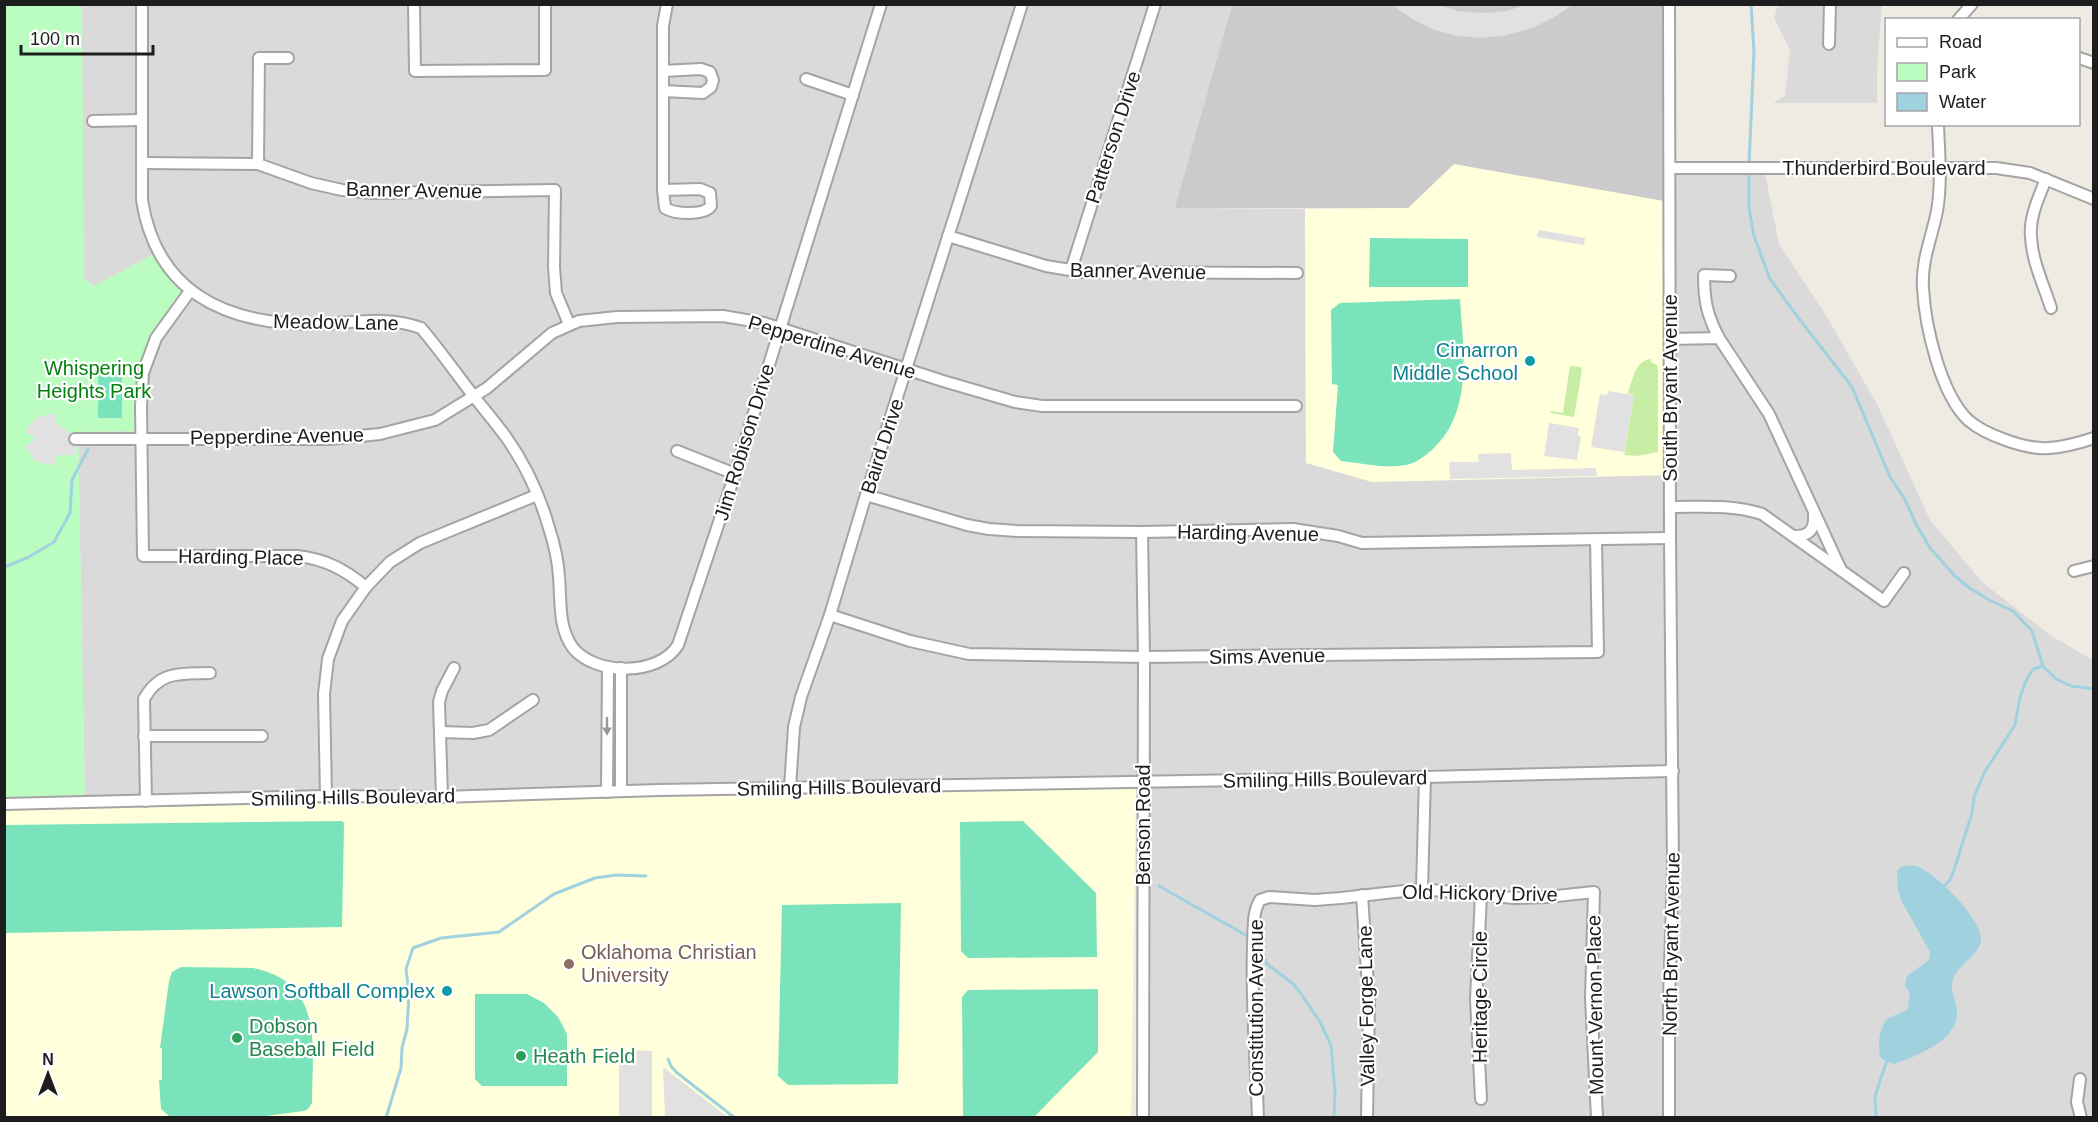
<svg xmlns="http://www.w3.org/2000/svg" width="2098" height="1122" font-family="Helvetica,sans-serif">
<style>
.residential{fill:#dbdada}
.education{fill:#ffffdb}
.religious{fill:#cbcbcb}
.grass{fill:#c8eda4}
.park{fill:#bbfcc1}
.pitch{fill:#7ae3bb}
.parking{fill:#e1e1e1}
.water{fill:#9fd1df}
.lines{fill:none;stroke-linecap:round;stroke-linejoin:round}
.stream{stroke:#9fd1df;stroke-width:3}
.minor-casing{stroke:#a4a4a4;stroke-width:14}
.minor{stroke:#fff;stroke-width:10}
.oneway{fill:#999}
.culture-dot{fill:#0f9aa8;stroke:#fff;stroke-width:2}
.education-dot{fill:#8d6e63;stroke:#fff;stroke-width:2}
.leisure-dot{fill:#2e9e5b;stroke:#fff;stroke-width:2}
.labels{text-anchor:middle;stroke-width:4.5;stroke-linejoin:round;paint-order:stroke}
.street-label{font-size:20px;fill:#1d1d1d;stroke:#fff}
.culture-label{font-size:20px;fill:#0d838f;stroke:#fff;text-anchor:end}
.park-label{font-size:20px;fill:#05810f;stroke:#fff}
.education-label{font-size:20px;fill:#785e54;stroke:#fff;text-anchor:start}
.leisure-label{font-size:20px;fill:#27864d;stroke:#fff;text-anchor:start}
</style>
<rect width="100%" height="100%" fill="#efeae2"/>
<g class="residential">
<polygon points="82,5 1232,5 1176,208 1305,209 1306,463 1670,168 1764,168 1779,244 1827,317 1877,404 1930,520 1982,582 2050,635 2093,660 2093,1117 1142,1117 1143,783 85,802 78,431 141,431 158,252 94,286 83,279"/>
<polygon points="1778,5 1882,5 1877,70 1877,103 1773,103 1785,96 1790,50 1774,18"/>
</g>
<g class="education">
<polygon points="1454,164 1670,202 1670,475 1372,482 1306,463 1305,209 1408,208"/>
<polygon points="1136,788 1131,1117 5,1117 4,810"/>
</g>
<polygon class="religious" points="1232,5 1669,5 1670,202 1454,164 1408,208 1175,208"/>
<g class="grass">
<path d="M1651 359V362L1657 365 1658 370V452L1636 456 1624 455 1634 395 1628 393C1633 380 1635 360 1651 359Z"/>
<polygon points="1570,366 1581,367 1582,370 1574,417 1550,413 1551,411 1563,413"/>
</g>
<polygon class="park" points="4,5 82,5 84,279 94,286 158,252 190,291 150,350 142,431 78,432 85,802 5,803"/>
<g class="pitch">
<polygon points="1370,238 1468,239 1468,287 1369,287"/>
<path d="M1460 299C1463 349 1474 411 1433 449 1425 456 1416 463 1406 465 1385 469 1361 463 1341 461L1333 452 1338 385 1332 384 1331 310 1340 303Z"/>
<polygon points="122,369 122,418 98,418 98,369"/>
<polygon points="342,821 344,823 342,927 5,933 5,825"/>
<polygon points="1023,821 1096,893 1097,957 968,958 961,951 960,822"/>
<polygon points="901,903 898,1084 788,1085 778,1076 782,905"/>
<path d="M181 967 253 968C325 982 312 1047 312 1103L308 1109 304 1111 251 1118 170 1117 161 1109 159 1080H162V1048H160L169 981 172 972Z"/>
<polygon points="1098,989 1098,1052 1034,1117 963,1117 962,997 968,990"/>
<polygon points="475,994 527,994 544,1003 558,1017 567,1034 567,1086 482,1086 475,1079"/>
</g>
<g class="parking">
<polygon points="1392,5 1439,5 1458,11 1485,13 1506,11 1526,5 1572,5 1553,18 1532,28 1503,36 1480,38 1457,36 1435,30 1414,20"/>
<polygon points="1539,230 1585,238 1584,245 1537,237"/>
<polygon points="1608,391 1634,395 1624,452 1591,447 1600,394 1607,395"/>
<polygon points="50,414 56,414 55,421 69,433 75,434 75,455 59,455 56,457 56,464 50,465 36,461 29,453 25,445 33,442 33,436 26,433 29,425 38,417"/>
<polygon points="1549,423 1579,428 1578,435 1581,436 1577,460 1544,456"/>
<polygon points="1511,453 1512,470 1596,468 1597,476 1450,479 1449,462 1479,462 1478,454"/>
<polygon points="619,1050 652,1051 652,1117 619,1117"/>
<polygon points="663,1067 728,1117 665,1117"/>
</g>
<path class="water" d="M1902 866C1906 866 1912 865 1916 866 1934 871 1982 919 1981 939 1980 955 1959 963 1953 979 1949 990 1956 1000 1957 1011 1959 1041 1917 1055 1895 1064L1887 1062 1880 1057C1878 1045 1878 1027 1889 1018 1894 1015 1902 1013 1908 1009L1910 993 1905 986 1907 976 1929 960 1930 952 1901 900 1898 890 1897 871Z"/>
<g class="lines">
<g class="stream">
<polyline points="1749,164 1754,52 1751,4"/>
<polyline points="1749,171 1749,208 1754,236 1770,279 1797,316 1852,387 1890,477 1904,498 1917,526 1930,548 1954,575 1968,587 1991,601 2013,611 2032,631 2043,666 2056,679 2071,686 2094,689"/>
<polyline points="4,567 27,558 54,542 70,513 72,480 88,449"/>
<polyline points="1159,886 1251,938"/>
<polyline points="1943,887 1950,880 1953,873 1972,813 1974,797 1984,773 2015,725 2020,697 2026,681 2033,669 2043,666"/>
<polyline points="1257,945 1267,964 1291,982 1299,991 1320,1022 1331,1045 1335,1092 1334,1118"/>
<polyline points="668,1059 671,1066 676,1072 735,1118"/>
<polyline points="386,1118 401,1068 402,1048 407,1029 409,993 406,969 413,948 441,938 499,932 554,894 595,878 616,875 646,876"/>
<polyline points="1876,1118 1875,1096 1887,1060"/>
</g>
<g class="minor-casing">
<g id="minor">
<path d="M142 4V200C156 290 222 323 308 324 347 325 383 314 421 328 439 349 455 372 472 394 483 408 495 422 506 437 525 464 540 496 549 528 554 543 558 561 559 577 561 600 558 628 573 648 596 676 659 676 678 645L735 474 881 4"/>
<polyline points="414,4 415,71 545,70 545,4"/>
<polyline points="1669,4 1670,538 1673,869 1669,999 1669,1118"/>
<polyline points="1958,20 1972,4"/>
<polyline points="1829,44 1830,4"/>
<polyline points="2079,58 2094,63"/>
<polyline points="663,71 701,69 710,72 713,80 711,87 703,93 663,91"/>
<polyline points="806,79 853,95"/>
<polyline points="93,121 141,120"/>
<path d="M1938 124C1939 153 1942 183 1937 211 1932 237 1921 261 1923 288 1925 325 1940 393 1968 420 1985 435 2027 450 2049 448 2065 447 2079 443 2094 438"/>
<polyline points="142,163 258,164 311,183 342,190 372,193 555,190 554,267 556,293 569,324"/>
<polyline points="258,164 259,58 288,58"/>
<polyline points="1670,168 1996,168 2030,173 2094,199"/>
<path d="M2046 179C2039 197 2029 217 2031 237 2032 261 2044 286 2051 308"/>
<path d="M663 190 700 189 710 193 711 206C704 216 674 214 665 208L663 190V26L667 4"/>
<polyline points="948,236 1046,266 1082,272 1297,273"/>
<polyline points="1071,270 1155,4"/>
<path d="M190 291 156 338 143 373 141 407 143 556H297C325 559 344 569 366 587"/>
<path d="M1719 338C1707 315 1704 301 1704 275L1730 276"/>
<polyline points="1670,339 1719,338 1769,414 1841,570"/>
<polyline points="75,439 330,439 380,434 435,420 487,388 552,333 579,321 617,317 723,316 764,323 943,381 1015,402 1042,406 1296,406"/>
<polyline points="677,451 735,474"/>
<polyline points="866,495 967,525 989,529 1017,531 1142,532 1293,529 1338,536 1362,543 1670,538"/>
<path d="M1670 507C1701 507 1732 504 1762 514L1884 601 1904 573"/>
<polyline points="1142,532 1144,657 1143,1118"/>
<path d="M1795 536C1810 536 1815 529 1814 514"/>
<polyline points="2074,571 2094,566"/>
<polyline points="830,615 910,641 969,654 1144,657 1598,652 1596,540"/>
<polyline points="440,732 473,733 489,730 533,700"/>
<polyline points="144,736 262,736"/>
<polyline points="790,788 794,727 801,697 830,615 866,495 1022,4"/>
<polyline points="621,791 621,668"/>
<polyline points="607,792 608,667"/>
<polyline points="326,796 324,694 328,659 342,621 366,587 390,562 420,543 537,495"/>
<polyline points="442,797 439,702 442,691 454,668"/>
<path d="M146 801 144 699C160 670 181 674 210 673"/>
<polyline points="4,804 326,796 442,797 658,790 1425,777 1673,771"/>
<polyline points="1422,889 1425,777"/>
<polyline points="1362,895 1369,1002 1367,1118"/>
<polyline points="1481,895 1476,999 1481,1099"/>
<polyline points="2080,1079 2077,1102 2081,1118"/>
<path d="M1258 1118C1256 1060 1251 1003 1253 945 1254 930 1252 913 1260 900L1269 897 1315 900 1341 898 1422 889 1514 898 1547 897 1594 892 1591 998 1597 1118"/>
</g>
</g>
<use href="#minor" class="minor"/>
</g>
<defs><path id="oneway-solid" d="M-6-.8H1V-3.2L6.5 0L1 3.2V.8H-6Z" transform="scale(1.5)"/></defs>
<use class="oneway" href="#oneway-solid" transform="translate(607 726) rotate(90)"/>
<g class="culture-dot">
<circle cx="1530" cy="361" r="6"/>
<circle cx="447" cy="991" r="6"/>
</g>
<circle class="education-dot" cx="569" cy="964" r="6"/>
<g class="leisure-dot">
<circle cx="237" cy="1038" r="6"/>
<circle cx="521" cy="1056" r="6"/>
</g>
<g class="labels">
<g class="street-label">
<text transform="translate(1113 137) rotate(-72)" y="7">Patterson Drive</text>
<text x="1884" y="175">Thunderbird Boulevard</text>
<text transform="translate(414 190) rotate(1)" y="7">Banner Avenue</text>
<text transform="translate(1138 271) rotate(1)" y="7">Banner Avenue</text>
<text transform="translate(336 322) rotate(1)" y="7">Meadow Lane</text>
<text transform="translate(832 347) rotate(17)" y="7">Pepperdine Avenue</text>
<text transform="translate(1670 388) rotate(-90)" y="7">South Bryant Avenue</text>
<text transform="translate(277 436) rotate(-1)" y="7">Pepperdine Avenue</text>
<text transform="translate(744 442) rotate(-73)" y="7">Jim Robison Drive</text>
<text transform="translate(882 446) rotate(-72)" y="7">Baird Drive</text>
<text transform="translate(1248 533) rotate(1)" y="7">Harding Avenue</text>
<text transform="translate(241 557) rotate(1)" y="7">Harding Place</text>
<text transform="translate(1267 656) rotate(-1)" y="7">Sims Avenue</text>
<text transform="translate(1325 779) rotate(-1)" y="7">Smiling Hills Boulevard</text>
<text transform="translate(839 787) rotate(-1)" y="7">Smiling Hills Boulevard</text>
<text transform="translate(353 797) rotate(-1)" y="7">Smiling Hills Boulevard</text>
<text transform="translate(1143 825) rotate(-90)" y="7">Benson Road</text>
<text transform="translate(1480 893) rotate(1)" y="7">Old Hickory Drive</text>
<text transform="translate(1671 944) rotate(-89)" y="7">North Bryant Avenue</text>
<text transform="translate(1480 997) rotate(-90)" y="7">Heritage Circle</text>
<text transform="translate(1595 1005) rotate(-91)" y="7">Mount Vernon Place</text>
<text transform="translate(1366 1006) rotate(-91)" y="7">Valley Forge Lane</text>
<text transform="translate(1256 1008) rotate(-90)" y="7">Constitution Avenue</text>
</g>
<g class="culture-label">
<text x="1518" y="357">Cimarron<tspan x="1518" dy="23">Middle School</tspan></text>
<text x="435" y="998">Lawson Softball Complex</text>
</g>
<g class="park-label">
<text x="94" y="375">Whispering<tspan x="94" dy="23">Heights Park</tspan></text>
</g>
<g class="education-label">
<text x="581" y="959">Oklahoma Christian<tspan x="581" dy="23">University</tspan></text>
</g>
<g class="leisure-label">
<text x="249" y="1033">Dobson<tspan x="249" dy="23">Baseball Field</tspan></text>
<text x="533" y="1063">Heath Field</text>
</g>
</g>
<rect width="2098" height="1122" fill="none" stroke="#1d1d1d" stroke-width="12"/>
<rect x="1885" y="18" width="195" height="108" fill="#ffffff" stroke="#a5a5a5" stroke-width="1.5"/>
<rect x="1897" y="38" width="30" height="9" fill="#ffffff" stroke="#a5a5a5" stroke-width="1.5"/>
<text x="1939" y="48" font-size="18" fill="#1d1d1d">Road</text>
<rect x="1897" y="63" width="30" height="18" fill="#bbfcc1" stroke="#a5a5a5" stroke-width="1.5"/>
<text x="1939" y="78" font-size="18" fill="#1d1d1d">Park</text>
<rect x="1897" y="93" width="30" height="18" fill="#9fd1df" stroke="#a5a5a5" stroke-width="1.5"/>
<text x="1939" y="108" font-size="18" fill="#1d1d1d">Water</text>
<g transform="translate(48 1074)" stroke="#ffffff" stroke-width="4.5" paint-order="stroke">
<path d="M0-4.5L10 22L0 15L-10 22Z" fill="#1d1d1d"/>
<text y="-9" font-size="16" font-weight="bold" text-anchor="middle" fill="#1d1d1d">N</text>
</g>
<path d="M21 45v9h132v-9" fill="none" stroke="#1d1d1d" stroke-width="3"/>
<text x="30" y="45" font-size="18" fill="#1d1d1d" stroke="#ffffff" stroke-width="4.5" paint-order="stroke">100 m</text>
</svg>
